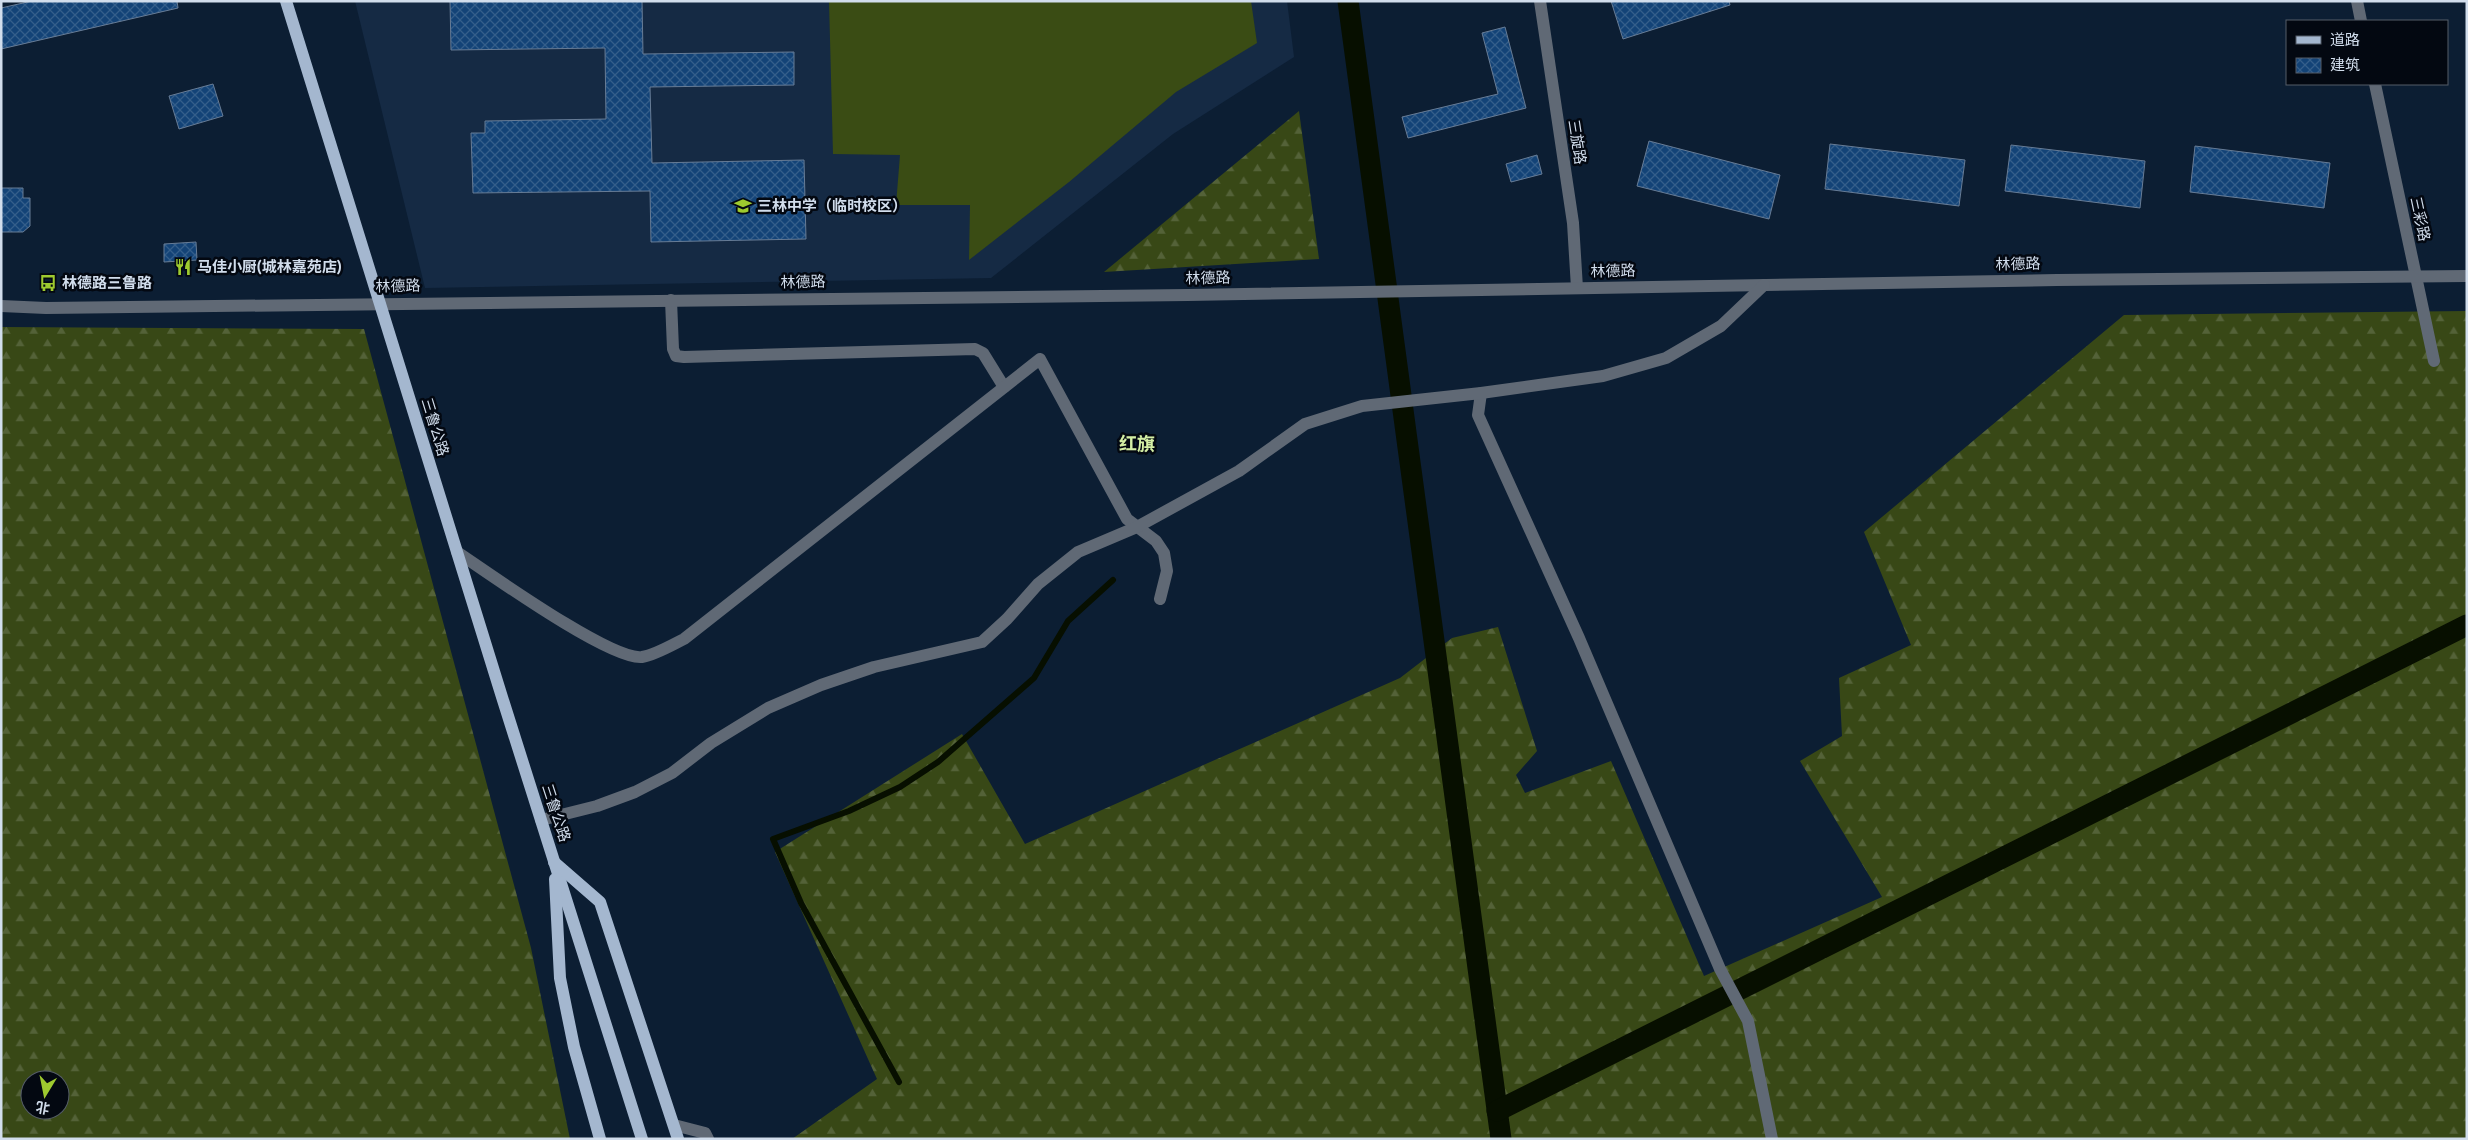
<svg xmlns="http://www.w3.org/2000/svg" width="2468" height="1140" font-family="'Varela Round','Noto Sans SC',sans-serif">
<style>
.built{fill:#152a44}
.forest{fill:url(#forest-firs);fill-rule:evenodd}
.garden{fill:#3a4c14}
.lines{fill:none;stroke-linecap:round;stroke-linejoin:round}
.stream{stroke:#070f00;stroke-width:6}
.canal{stroke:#070f00;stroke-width:21}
.building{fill:url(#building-cross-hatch);stroke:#677c96}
.minor{stroke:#606975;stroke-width:12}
.major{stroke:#a4b7cf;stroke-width:12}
.labels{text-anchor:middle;stroke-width:5;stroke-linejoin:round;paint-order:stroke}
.street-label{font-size:15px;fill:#d1ddec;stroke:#030811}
.poi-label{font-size:15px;font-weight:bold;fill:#d1ddec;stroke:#030811;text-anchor:start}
.quarter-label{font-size:18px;font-weight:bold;fill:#d4efa5;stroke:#030811}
</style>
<defs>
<pattern id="forest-firs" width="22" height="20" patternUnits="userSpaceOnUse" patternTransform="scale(1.25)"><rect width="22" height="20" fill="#384816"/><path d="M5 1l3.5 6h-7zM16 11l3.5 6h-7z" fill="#546238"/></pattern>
<pattern id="building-cross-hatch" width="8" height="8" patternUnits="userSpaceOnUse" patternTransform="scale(1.25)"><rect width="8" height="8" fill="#134377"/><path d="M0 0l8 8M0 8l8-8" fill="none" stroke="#345e8a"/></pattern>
</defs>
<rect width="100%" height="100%" fill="#0c1e33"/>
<polygon class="built" points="355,1 1287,1 1294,57 1173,134 991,278 425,288"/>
<g class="forest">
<polygon points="1299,111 1319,259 1104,272"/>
<polygon points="2467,311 2467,1139 792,1139 877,1079 775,852 962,734 1025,844 1400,678 1452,638 1498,627 1537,751 1516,775 1525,793 1611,761 1704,976 1882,897 1800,761 1842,736 1839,678 1911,645 1864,532 2124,315"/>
<path d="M1 327 364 329 531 948 570 1139H1ZM30 1080H60V1110H30Z"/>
</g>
<polygon class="garden" points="829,1 1251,1 1257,43 1176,92 1069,182 969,260 970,205 896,205 900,155 833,154"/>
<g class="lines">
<polyline class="stream" points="899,1082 801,903 773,839 849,811 900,787 938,762 1034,678 1068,621 1113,580"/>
<g class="canal">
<polyline points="1348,1 1501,1139"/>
<polyline points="1497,1111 2467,625"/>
</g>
</g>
<g class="building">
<polygon points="32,1 177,1 178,8 1,49 1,8"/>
<polygon points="450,1 642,1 643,54 794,52 794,85 650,87 652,163 804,160 806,239 651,242 650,191 473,193 471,133 485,133 485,121 606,119 605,48 451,50"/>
<polygon points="1611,1 1729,1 1730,5 1623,39"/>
<polygon points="1505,27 1526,108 1408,138 1402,117 1498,94 1482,33"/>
<polygon points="213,84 223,116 179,129 169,96"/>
<polygon points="1649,141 1780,175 1769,219 1637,186"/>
<polygon points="1830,144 1965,160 1959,206 1825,189"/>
<polygon points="2011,145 2145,161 2140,208 2005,191"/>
<polygon points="2195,146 2330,163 2324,208 2190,192"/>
<polygon points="1537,155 1542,174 1511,182 1506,164"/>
<polygon points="1,188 23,188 23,198 30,198 30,226 23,232 1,232"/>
<polygon points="196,242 197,260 164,262 164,244"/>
</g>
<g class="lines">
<g class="minor">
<polyline points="1540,1 1573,223 1577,288"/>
<polyline points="2357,1 2361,21"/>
<polyline points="2375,84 2434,361"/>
<polyline points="671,300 673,349 676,356 684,357 975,349 983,353 1004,387"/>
<polyline points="1,306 46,308 1188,295 2057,280 2467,276"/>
<polyline points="1481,393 1478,415 1579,638 1720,969 1748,1021 1772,1139"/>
<path d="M457 552C487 572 611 661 642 657 655 655 672 645 684 639L1040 359 1127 519 1156 541 1164 553 1167 571 1160 599"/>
<polyline points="541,820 597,806 635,792 672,773 711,743 768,708 821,685 874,667 982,642 1007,619 1038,584 1078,552 1137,527 1239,471 1305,424 1362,406 1481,393 1603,376 1666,358 1721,326 1764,285"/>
<polyline points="674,1125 705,1133 708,1139"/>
</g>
<g class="major">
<polyline points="286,1 502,697 642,1139"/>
<polyline points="554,862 600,902 678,1139"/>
<polyline points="555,879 560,978 574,1047 600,1139"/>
</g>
</g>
<defs>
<g id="school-bare" transform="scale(1.35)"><path d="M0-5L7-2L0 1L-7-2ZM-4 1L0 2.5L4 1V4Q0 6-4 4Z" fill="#9eca2f" stroke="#030811" stroke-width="2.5" paint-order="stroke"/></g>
<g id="restaurant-bare" transform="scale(1.35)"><path d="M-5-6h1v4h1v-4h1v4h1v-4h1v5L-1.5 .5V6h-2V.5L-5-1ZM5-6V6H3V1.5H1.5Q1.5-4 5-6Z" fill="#9eca2f" stroke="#030811" stroke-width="2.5" paint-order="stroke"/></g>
<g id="bus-bare" transform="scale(1.35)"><path d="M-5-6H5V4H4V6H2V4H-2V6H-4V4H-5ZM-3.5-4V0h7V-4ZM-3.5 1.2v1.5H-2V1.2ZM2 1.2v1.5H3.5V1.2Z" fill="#9eca2f" stroke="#030811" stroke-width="2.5" paint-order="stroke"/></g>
</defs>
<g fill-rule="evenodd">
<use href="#school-bare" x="743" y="206"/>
<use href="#restaurant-bare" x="183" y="267"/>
<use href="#bus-bare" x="48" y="283"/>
</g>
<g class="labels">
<g class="street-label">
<text transform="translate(1577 142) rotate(81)" y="5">三旋路</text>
<text transform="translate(2420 219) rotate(78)" y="5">三彩路</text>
<text transform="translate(2018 264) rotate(-1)" y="5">林德路</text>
<text transform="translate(1613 271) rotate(-1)" y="5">林德路</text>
<text transform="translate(1208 278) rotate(-1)" y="5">林德路</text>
<text transform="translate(803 282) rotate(-1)" y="5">林德路</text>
<text transform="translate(398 286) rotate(-1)" y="5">林德路</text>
<text transform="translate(435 427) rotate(73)" y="5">三鲁公路</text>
<text transform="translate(556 813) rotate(72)" y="5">三鲁公路</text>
</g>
<g class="poi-label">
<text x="757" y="211">三林中学（临时校区）</text>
<text x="197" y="272">马佳小厨(城林嘉苑店)</text>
<text x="62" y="288">林德路三鲁路</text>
</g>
<g class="quarter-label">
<text x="1137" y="450">红旗</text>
</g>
</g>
<rect width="2468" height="1140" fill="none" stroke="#d1ddec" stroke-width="5"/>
<rect x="2286" y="20" width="162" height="65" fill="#030811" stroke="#555d69"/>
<rect x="2296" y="36" width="25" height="8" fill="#a4b7cf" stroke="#555d69"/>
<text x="2330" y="45" font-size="15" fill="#d1ddec">道路</text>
<rect x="2296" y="58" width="25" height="15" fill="url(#building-cross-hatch)" stroke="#555d69"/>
<text x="2330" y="70" font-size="15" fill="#d1ddec">建筑</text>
<g transform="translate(45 1095) rotate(190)"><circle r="24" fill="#030811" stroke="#555d69"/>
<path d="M0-4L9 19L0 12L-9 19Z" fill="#9eca2f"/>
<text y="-8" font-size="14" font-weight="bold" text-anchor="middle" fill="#d1ddec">北</text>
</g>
</svg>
